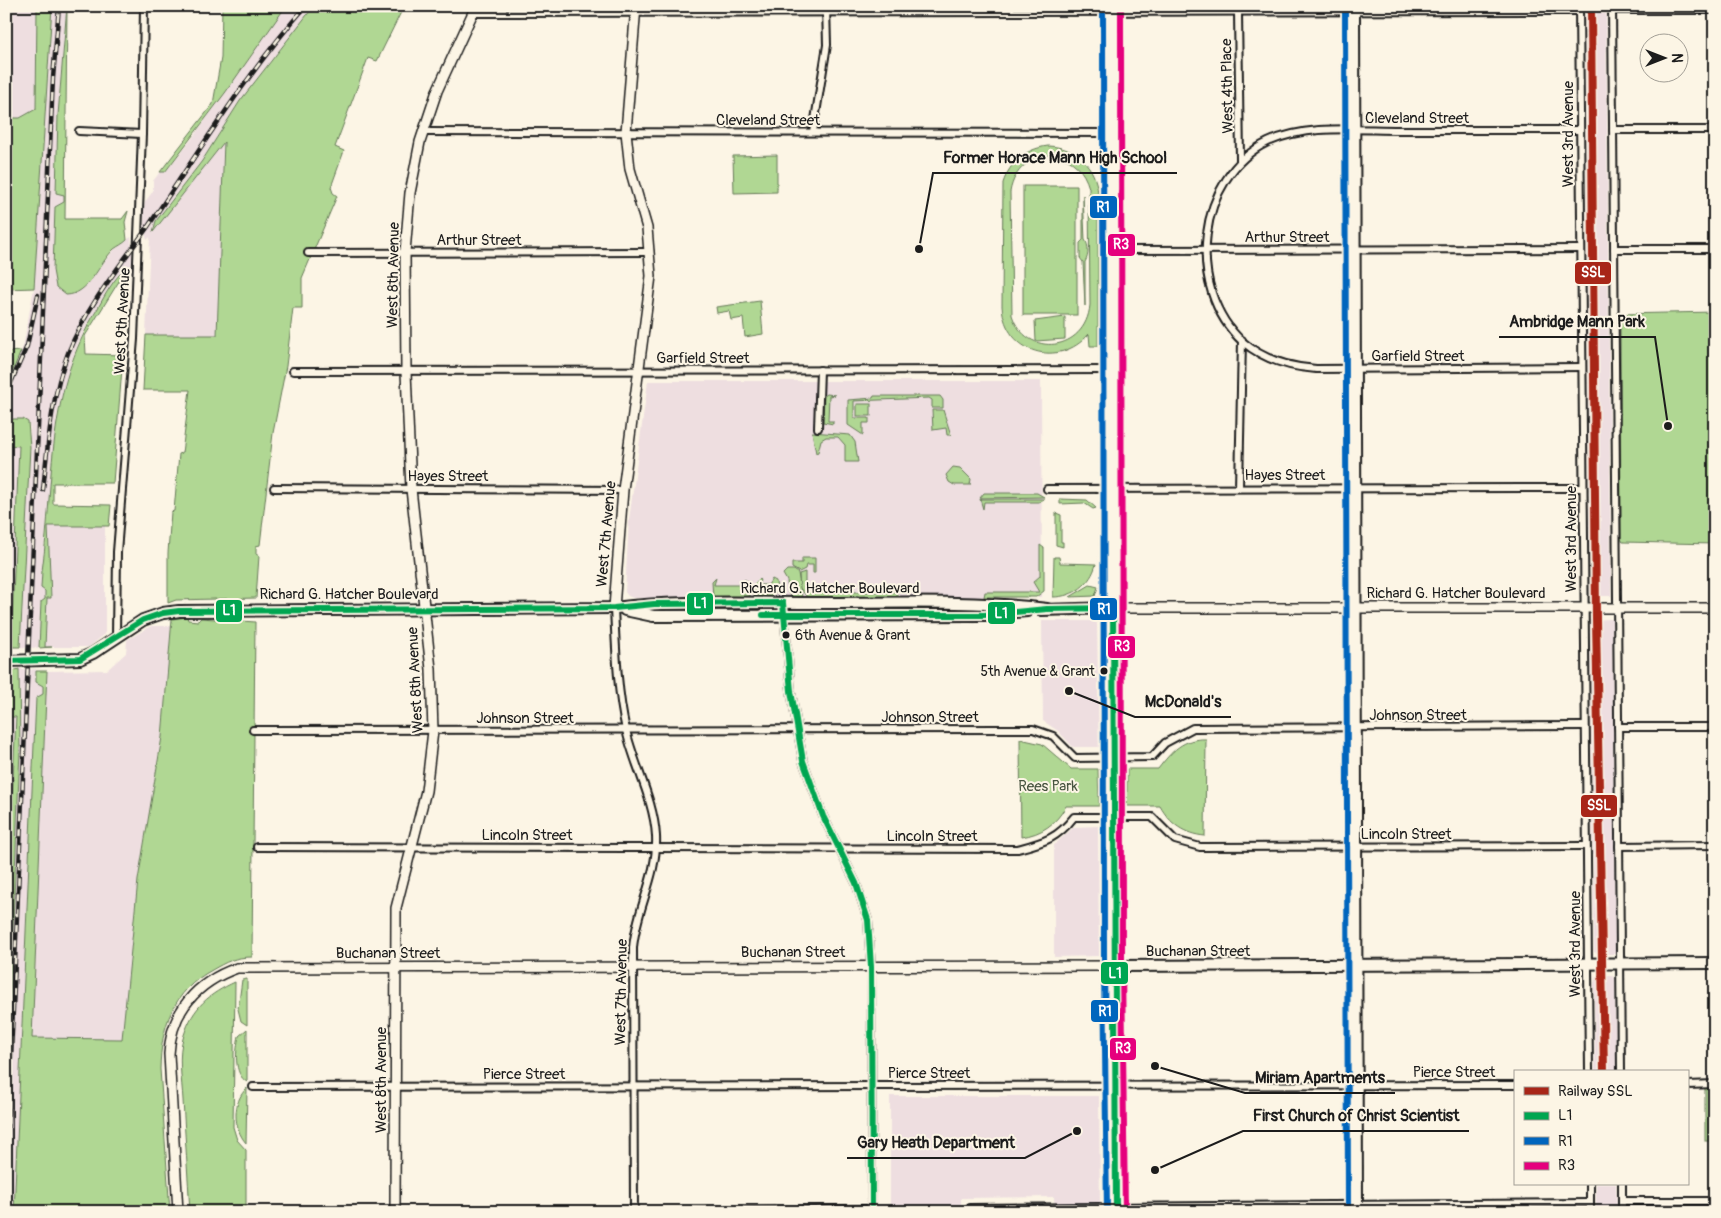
<svg xmlns="http://www.w3.org/2000/svg" width="1721" height="1218" font-family="Pangolin,sans-serif">
<style>
.built{fill:#eedee0}
.green{fill:#b0d793;stroke:#667a58;fill-rule:evenodd}
.lines{fill:none;stroke-linecap:round;stroke-linejoin:round}
.street-casing{stroke:#1c1c1c;stroke-width:10}
.secondary-casing{stroke:#1c1c1c;stroke-width:12}
.primary-casing{stroke:#1c1c1c;stroke-width:14}
.street{stroke:#fcf5e5;stroke-width:6}
.secondary{stroke:#fcf5e5;stroke-width:9}
.primary{stroke:#fcf5e5;stroke-width:10}
.rail-casing{stroke:#1c1c1c;stroke-width:4.5}
.rail{stroke:#fcf5e5;stroke-width:2.5;stroke-dasharray:8;stroke-linecap:butt}
.bus-1-casing{stroke:#fcf5e5;stroke-width:10}
.bus-2-casing{stroke:#fcf5e5;stroke-width:10}
.bus-3-casing{stroke:#fcf5e5;stroke-width:10}
.bus-1{stroke:#00a651;stroke-width:6}
.bus-2{stroke:#0065bd;stroke-width:6}
.bus-3{stroke:#e5007d;stroke-width:6}
.rail-1-casing{stroke:#fcf5e5;stroke-width:11}
.rail-1{stroke:#a82618;stroke-width:8}
.bus-dot{fill:#1c1c1c;stroke:#fcf5e5;stroke-width:2}
.labels{text-anchor:middle;stroke-width:4;stroke-linejoin:round;paint-order:stroke}
.bus-label{font-size:14px;fill:#1c1c1c;stroke:#fcf5e5;text-anchor:start}
.street-label{font-size:15px;fill:#1c1c1c;stroke:#fcf5e5}
.park-label{font-size:15px;fill:#485440;stroke:#fcf5e5}
.leader{fill:none;stroke:#1c1c1c;stroke-width:2}
.callout-dot{fill:#1c1c1c;stroke:#fcf5e5;stroke-width:2}
.callout-label{font-size:16px;text-anchor:middle;font-weight:bold;fill:#1c1c1c;stroke:#fcf5e5;stroke-width:4;stroke-linejoin:round;paint-order:stroke}
.line-badge{stroke:#fcf5e5;stroke-width:2}
.badge-label{font-size:14px;text-anchor:middle;font-weight:bold;fill:#fff}
</style>
<rect width="100%" height="100%" fill="#fcf5e5"/>
<filter id="ink" filterUnits="userSpaceOnUse"><feTurbulence type="fractalNoise" baseFrequency=".02" numOctaves="2"/><feDisplacementMap in="SourceGraphic" scale="10" xChannelSelector="R" yChannelSelector="G"/><feConvolveMatrix kernelMatrix="1 2 1 2 8 2 1 2 1" color-interpolation-filters="sRGB"/></filter>
<g filter="url(#ink)">
<g class="built">
<polygon points="6,6 37,6 36,109 20,118 6,118"/>
<polygon points="52,6 67,6 58,115 56,171 56,193 64,195 64,202 55,207 53,270 66,295 70,295 85,286 114,250 131,237 132,256 131,269 121,273 83,333 71,362 57,415 42,571 41,588 45,591 45,599 41,602 39,648 20,647 30,428 28,422 13,419 6,424 6,387 23,347 34,288"/>
<polygon points="286,6 314,6 240,101 202,161 156,221 154,230 224,141 217,336 146,335 150,237 147,240 144,229 144,208 145,202 153,191 153,181 160,172 165,172 191,140"/>
<polygon points="1585,6 1606,6 1611,596 1590,596"/>
<polygon points="648,381 1041,381 1042,597 633,598 628,596 625,592 629,520"/>
<polygon points="6,445 19,445 11,647 6,647"/>
<polygon points="48,525 105,526 105,634 89,647 45,647 47,598 51,597"/>
<polygon points="1612,619 1615,954 1599,954 1594,952 1594,934 1590,620"/>
<polygon points="1042,621 1092,621 1097,623 1099,747 1073,747 1058,731 1043,721"/>
<polygon points="151,626 172,626 162,737 138,880 122,1039 32,1038 47,671 107,670 126,653 127,640"/>
<polygon points="19,667 23,670 36,669 36,682 43,686 43,694 36,699 14,1212 6,1212 6,1096 20,750"/>
<polygon points="6,672 9,672 7,716 16,717 6,925"/>
<polygon points="1098,826 1099,956 1054,957 1054,845 1074,827"/>
<polygon points="1596,976 1612,976 1615,978 1616,1072 1595,1072 1594,983"/>
<polygon points="890,1096 1099,1096 1100,1212 1055,1212 1054,1197 961,1198 961,1212 890,1212"/>
<polygon points="1596,1184 1616,1184 1617,1212 1596,1212"/>
</g>
<g class="green">
<polygon points="37,6 52,6 34,288 6,289 6,118 20,118 36,109"/>
<path d="M67 6 65 219H122L128 211 125 222 127 240C123 244 118 246 114 249 99 263 89 295 66 295L56 287 53 270 55 207 64 202V195L56 193 58 115Z"/>
<polygon points="222,6 286,6 225,93 165,172 160,172 213,104 221,58"/>
<polygon points="314,6 404,6 377,61 368,58 335,147 344,151 331,187 333,193 337,196 302,278 302,308 293,308 286,366 273,433 260,545 256,546 256,554 259,556 256,598 176,600 168,603 168,553 171,512 174,511 179,454 182,453 190,390 143,390 146,335 217,335 224,142 153,232 156,221 202,161 240,101"/>
<path d="M1048 146C1076 147 1096 166 1098 194V346H1090L1089 334C1059 369 1005 354 1002 306L1003 183C1010 162 1025 149 1048 146ZM1054 155C1073 159 1084 170 1089 188L1090 305C1086 352 1026 359 1012 315L1010 192C1014 169 1031 155 1054 155Z"/>
<polygon points="777,155 777,192 734,193 733,156"/>
<rect x="1023" y="186" width="54" height="129"/>
<path d="M1083 195 1085 240C1089 245 1089 256 1085 262V306L1083 262 1080 258V243L1083 240Z"/>
<path d="M124 270V277L121 278 85 336 86 354 123 355 113 483H53V504L111 505 109 526H48L51 598H47L45 647H52L39 648 41 602 45 599V591L41 588 42 571C55 476 45 394 98 308 105 295 113 280 124 270Z"/>
<polygon points="760,301 763,334 745,337 743,318 731,320 729,311 717,313 716,307"/>
<polygon points="1715,312 1715,544 1623,542 1621,539 1620,314"/>
<polygon points="1065,317 1065,339 1036,341 1035,321"/>
<polygon points="21,351 6,387 6,352"/>
<polygon points="827,394 835,395 829,396 828,421 833,421 833,424 823,422 824,396"/>
<polygon points="874,396 940,396 943,400 943,408 932,408 932,400 929,398 854,401 854,418 869,418 869,423 863,423 863,435 848,425 848,400 873,398"/>
<rect x="857" y="404" width="14" height="12"/>
<polygon points="932,410 943,410 951,435 947,435 946,428 933,430"/>
<polygon points="13,419 23,419 28,422 30,447 20,647 11,647 19,446 6,445 6,424"/>
<polygon points="812,432 850,435 855,442 858,462 845,462 845,445 838,437 826,437 821,440 818,452 816,453"/>
<polygon points="953,467 960,468 971,479 970,485 954,485 949,482 946,475"/>
<polygon points="984,493 1037,493 1044,497 980,498"/>
<polygon points="980,499 1044,499 1039,502 984,502 983,509"/>
<polygon points="1060,499 1087,500 1096,508 1093,509 1084,503 1060,504"/>
<polygon points="1056,513 1061,515 1061,542 1063,542 1063,547 1056,545"/>
<polygon points="1040,545 1044,548 1044,591 1036,597 984,597 985,592 1039,592 1033,582 1040,576"/>
<path d="M1054 557H1059L1060 563 1096 564C1091 584 1074 597 1053 597Z"/>
<polygon points="802,558 815,558 815,573 813,573 813,565 806,565 805,569 799,572 792,568 792,563 802,563"/>
<polygon points="787,570 794,570 798,573 802,597 793,597 788,593 787,581 783,574"/>
<polygon points="805,572 805,584 807,584 809,592 897,592 897,597 860,597 857,595 855,597 807,597 800,588 799,574"/>
<polygon points="716,578 714,585 740,585 745,579 750,585 750,597 713,598 712,582"/>
<polygon points="759,579 760,580 758,585 768,585 772,579 776,581 777,592 768,597 754,597 753,585"/>
<polygon points="1090,585 1098,587 1095,596 1070,597"/>
<path d="M187 617 188 620 198 621 201 618 255 622 252 957C235 957 226 962 212 970 173 991 161 1026 160 1069L170 1212H14L36 698 43 694V686L36 682V671H47L32 1038 122 1039 138 880 162 737 172 619Z"/>
<polygon points="19,669 20,750 6,1096 6,925 16,717 7,717 8,678 9,672"/>
<path d="M1020 739 1042 744 1071 769H1098L1099 806H1066C1056 824 1042 834 1021 837Z"/>
<path d="M1206 739 1205 836C1184 834 1170 824 1160 806H1127V769H1158C1171 752 1183 738 1206 739Z"/>
<polygon points="247,979 247,1025 241,1021 238,1009 242,980"/>
<path d="M235 982 233 1127 237 1140 246 1150V1212H190C188 1175 185 1138 183 1100 182 1080 177 1055 184 1035 193 1007 209 994 235 982Z"/>
<path d="M247 1029V1082C233 1074 236 1049 239 1036Z"/>
<path d="M247 1088 246 1143C233 1128 232 1102 247 1088Z"/>
<rect x="1705" y="1088" width="10" height="53"/>
</g>
<g class="lines">
<g class="street-casing">
<g id="street">
<polyline points="1579,6 1589,1072"/>
<polyline points="1612,6 1621,1072"/>
<polyline points="1612,10 1715,10"/>
<polyline points="1238,12 1240,160"/>
<polyline points="472,13 1579,11"/>
<path d="M1580 130C1520 130 1459 130 1399 130 1357 130 1307 124 1268 142 1197 176 1184 289 1243 342 1264 360 1289 367 1316 369L1582 367"/>
<polyline points="1613,130 1715,130"/>
<polyline points="79,131 142,134"/>
<polyline points="423,132 1112,133"/>
<polyline points="813,132 827,45 826,6"/>
<polyline points="1614,249 1715,249"/>
<polyline points="1112,250 1581,249"/>
<polyline points="308,253 650,252"/>
<polyline points="293,371 1113,370"/>
<polyline points="818,428 820,370"/>
<polyline points="274,488 623,490"/>
<polyline points="1239,488 1242,340"/>
<polyline points="1047,489 1583,488"/>
<polyline points="783,603 791,691 803,761 823,816 856,883 868,920 871,967 872,1212"/>
<path d="M614 608C616 649 617 690 626 730 634 765 654 800 656 836 658 876 636 909 633 948L634 1212"/>
<polyline points="116,637 117,552 134,339 142,134 144,6"/>
<polyline points="1618,727 1715,727"/>
<polyline points="253,730 1033,729 1053,736 1075,758 1152,757 1165,743 1193,728 1585,726"/>
<polyline points="1619,846 1715,845"/>
<path d="M257 847 1018 849C1044 842 1057 839 1074 817H1152L1175 840 1200 847 1586 846"/>
<polyline points="1687,1085 1715,1084"/>
<polyline points="253,1087 1515,1085"/>
<polyline points="1590,1184 1590,1212"/>
<polyline points="1622,1184 1622,1212"/>
<polyline points="1622,1201 1715,1201"/>
<polyline points="969,1208 1590,1203"/>
<polyline points="692,1212 872,1209"/>
</g>
</g>
<g class="secondary-casing">
<g id="secondary">
<polyline points="614,608 623,490 651,276 647,228 630,169 626,132 636,6"/>
<polyline points="1113,608 1715,608"/>
<path d="M178 1212 169 1054C171 1011 197 982 237 968L1113 966"/>
<polyline points="395,1212 396,908 426,791 433,731 431,669 411,489 406,372 405,252 410,193 420,142 437,91 476,6"/>
</g>
</g>
<g class="primary-casing">
<g id="primary">
<polyline points="1112,6 1113,966 1116,1212"/>
<polyline points="1354,6 1357,1212"/>
<polyline points="625,610 653,616 984,615 1027,611"/>
<polyline points="1041,610 1113,608"/>
<path d="M6 661 80 659 93 653 143 620 163 613 179 611 614 608C681 600 751 603 819 603 895 603 972 600 1047 609"/>
<polyline points="1113,966 1715,963"/>
</g>
</g>
<use href="#street" class="street"/>
<use href="#secondary" class="secondary"/>
<use href="#primary" class="primary"/>
<g class="rail-casing">
<g id="rail">
<polyline points="6,394 27,346 38,295"/>
<path d="M43 490C48 444 51 397 68 353 87 306 118 268 147 228 198 153 246 74 306 6"/>
<polyline points="6,1172 53,78 59,6"/>
</g>
</g>
<use href="#rail" class="rail"/>
<g class="bus-1-casing">
<g id="bus-1">
<polyline points="763,615 984,615 1047,609 1113,608 1116,1212"/>
<polyline points="6,661 80,659 143,620 163,613 179,611 614,608 654,604 783,603 791,691 803,761 823,816 856,883 868,920 871,967 872,1212"/>
</g>
</g>
<g class="bus-2-casing">
<g id="bus-2">
<polyline points="1103,6 1104,966 1107,1212"/>
<polyline points="1345,6 1348,1212"/>
</g>
</g>
<g class="bus-3-casing">
<polyline id="bus-3" points="1121,6 1122,966 1125,1212"/>
</g>
<use href="#bus-1" class="bus-1"/>
<use href="#bus-2" class="bus-2"/>
<use href="#bus-3" class="bus-3"/>
<g class="rail-1-casing">
<polyline id="rail-1" points="1591,6 1596,618 1604,1072"/>
</g>
<use href="#rail-1" class="rail-1"/>
</g>
</g>
<g class="bus-dot">
<circle cx="786" cy="635" r="4.5"/>
<circle cx="1104" cy="671" r="4.5"/>
</g>
<g class="labels">
<g class="bus-label">
<text x="795" y="640">6th Avenue &amp; Grant</text>
<text x="1095" y="676" text-anchor="end">5th Avenue &amp; Grant</text>
</g>
<g class="street-label">
<text transform="translate(1227 86) rotate(-91)" y="5">West 4th Place</text>
<text x="1417" y="123">Cleveland Street</text>
<text x="768" y="125">Cleveland Street</text>
<text transform="translate(1568 134) rotate(-90)" y="5">West 3rd Avenue</text>
<text x="1287" y="242">Arthur Street</text>
<text x="479" y="245">Arthur Street</text>
<text transform="translate(393 275) rotate(-89)" y="5">West 8th Avenue</text>
<text transform="translate(122 321) rotate(-87)" y="5">West 9th Avenue</text>
<text x="1418" y="361">Garfield Street</text>
<text x="703" y="363">Garfield Street</text>
<text x="1285" y="480">Hayes Street</text>
<text x="448" y="481">Hayes Street</text>
<text transform="translate(606 534) rotate(-85)" y="5">West 7th Avenue</text>
<text transform="translate(1571 539) rotate(-90)" y="5">West 3rd Avenue</text>
<text x="830" y="593">Richard G. Hatcher Boulevard</text>
<text x="1456" y="598">Richard G. Hatcher Boulevard</text>
<text x="349" y="599">Richard G. Hatcher Boulevard</text>
<text transform="translate(415 680) rotate(-93)" y="5">West 8th Avenue</text>
<text x="1418" y="720">Johnson Street</text>
<text x="930" y="722">Johnson Street</text>
<text x="525" y="723">Johnson Street</text>
<text x="1406" y="839">Lincoln Street</text>
<text x="527" y="840">Lincoln Street</text>
<text x="932" y="841">Lincoln Street</text>
<text transform="translate(1575 944) rotate(-90)" y="5">West 3rd Avenue</text>
<text x="1198" y="956">Buchanan Street</text>
<text x="793" y="957">Buchanan Street</text>
<text x="388" y="958">Buchanan Street</text>
<text transform="translate(621 992) rotate(-89)" y="5">West 7th Avenue</text>
<text x="1454" y="1077">Pierce Street</text>
<text x="929" y="1078">Pierce Street</text>
<text x="524" y="1079">Pierce Street</text>
<text transform="translate(381 1080) rotate(-90)" y="5">West 8th Avenue</text>
</g>
<g class="park-label">
<text x="1048" y="791">Rees Park</text>
</g>
</g>
<path class="leader" d="M919 249L933 173H1177M1668 426L1655 337H1499M1069 691L1135 717H1231M1155 1066L1245 1093H1395M1155 1170L1243 1131H1469M1077 1131L1025 1158H847"/>
<g class="callout-dot">
<circle cx="919" cy="249" r="5"/>
<circle cx="1668" cy="426" r="5"/>
<circle cx="1069" cy="691" r="5"/>
<circle cx="1155" cy="1066" r="5"/>
<circle cx="1155" cy="1170" r="5"/>
<circle cx="1077" cy="1131" r="5"/>
</g>
<g class="callout-label">
<text x="1055" y="163">Former Horace Mann High School</text>
<text x="1577" y="327">Ambridge Mann Park</text>
<text x="1183" y="707">McDonald's</text>
<text x="1320" y="1083">Miriam Apartments</text>
<text x="1356" y="1121">First Church of Christ Scientist</text>
<text x="936" y="1148">Gary Heath Department</text>
</g>
<g class="line-badge">
<rect x="1089" y="195" width="29" height="24" rx="5" fill="#0065bd"/>
<rect x="1107" y="233" width="29" height="24" rx="5" fill="#e5007d"/>
<rect x="1574" y="261" width="38" height="24" rx="5" fill="#a82618"/>
<rect x="686" y="592" width="28" height="24" rx="5" fill="#00a651"/>
<rect x="1089" y="597" width="29" height="24" rx="5" fill="#0065bd"/>
<rect x="215" y="599" width="28" height="24" rx="5" fill="#00a651"/>
<rect x="987" y="601" width="29" height="24" rx="5" fill="#00a651"/>
<rect x="1107" y="635" width="29" height="24" rx="5" fill="#e5007d"/>
<rect x="1580" y="794" width="38" height="24" rx="5" fill="#a82618"/>
<rect x="1100" y="961" width="29" height="24" rx="5" fill="#00a651"/>
<rect x="1090" y="999" width="29" height="24" rx="5" fill="#0065bd"/>
<rect x="1109" y="1037" width="28" height="24" rx="5" fill="#e5007d"/>
</g>
<g class="badge-label">
<text x="1103" y="212">R1</text>
<text x="1121" y="249">R3</text>
<text x="1593" y="277">SSL</text>
<text x="700" y="608">L1</text>
<text x="1104" y="614">R1</text>
<text x="229" y="615">L1</text>
<text x="1001" y="618">L1</text>
<text x="1122" y="651">R3</text>
<text x="1599" y="810">SSL</text>
<text x="1115" y="978">L1</text>
<text x="1105" y="1016">R1</text>
<text x="1123" y="1053">R3</text>
</g>
<rect width="1721" height="1218" fill="none" stroke="#fcf5e5" stroke-width="25"/>
<rect x="12" y="12" width="1696" height="1193" fill="none" stroke="#1c1c1c" stroke-width="2" filter="url(#ink)"/>
<rect x="1514" y="1070" width="175" height="115" fill="#fcf5e5" stroke="#a29e95"/>
<rect x="1524" y="1087" width="25" height="8" fill="#a82618" stroke="#a29e95"/>
<text x="1558" y="1096" font-size="15" fill="#1c1c1c">Railway SSL</text>
<rect x="1524" y="1112" width="25" height="8" fill="#00a651" stroke="#a29e95"/>
<text x="1558" y="1120" font-size="15" fill="#1c1c1c">L1</text>
<rect x="1524" y="1137" width="25" height="8" fill="#0065bd" stroke="#a29e95"/>
<text x="1558" y="1146" font-size="15" fill="#1c1c1c">R1</text>
<rect x="1524" y="1162" width="25" height="8" fill="#e5007d" stroke="#a29e95"/>
<text x="1558" y="1170" font-size="15" fill="#1c1c1c">R3</text>
<g transform="translate(1664 58) rotate(90)"><circle r="24" fill="#fcf5e5" stroke="#a29e95"/>
<path d="M0-4L9 19L0 12L-9 19Z" fill="#1c1c1c"/>
<text y="-8" font-size="14" font-weight="bold" text-anchor="middle" fill="#1c1c1c">N</text>
</g>
</svg>
